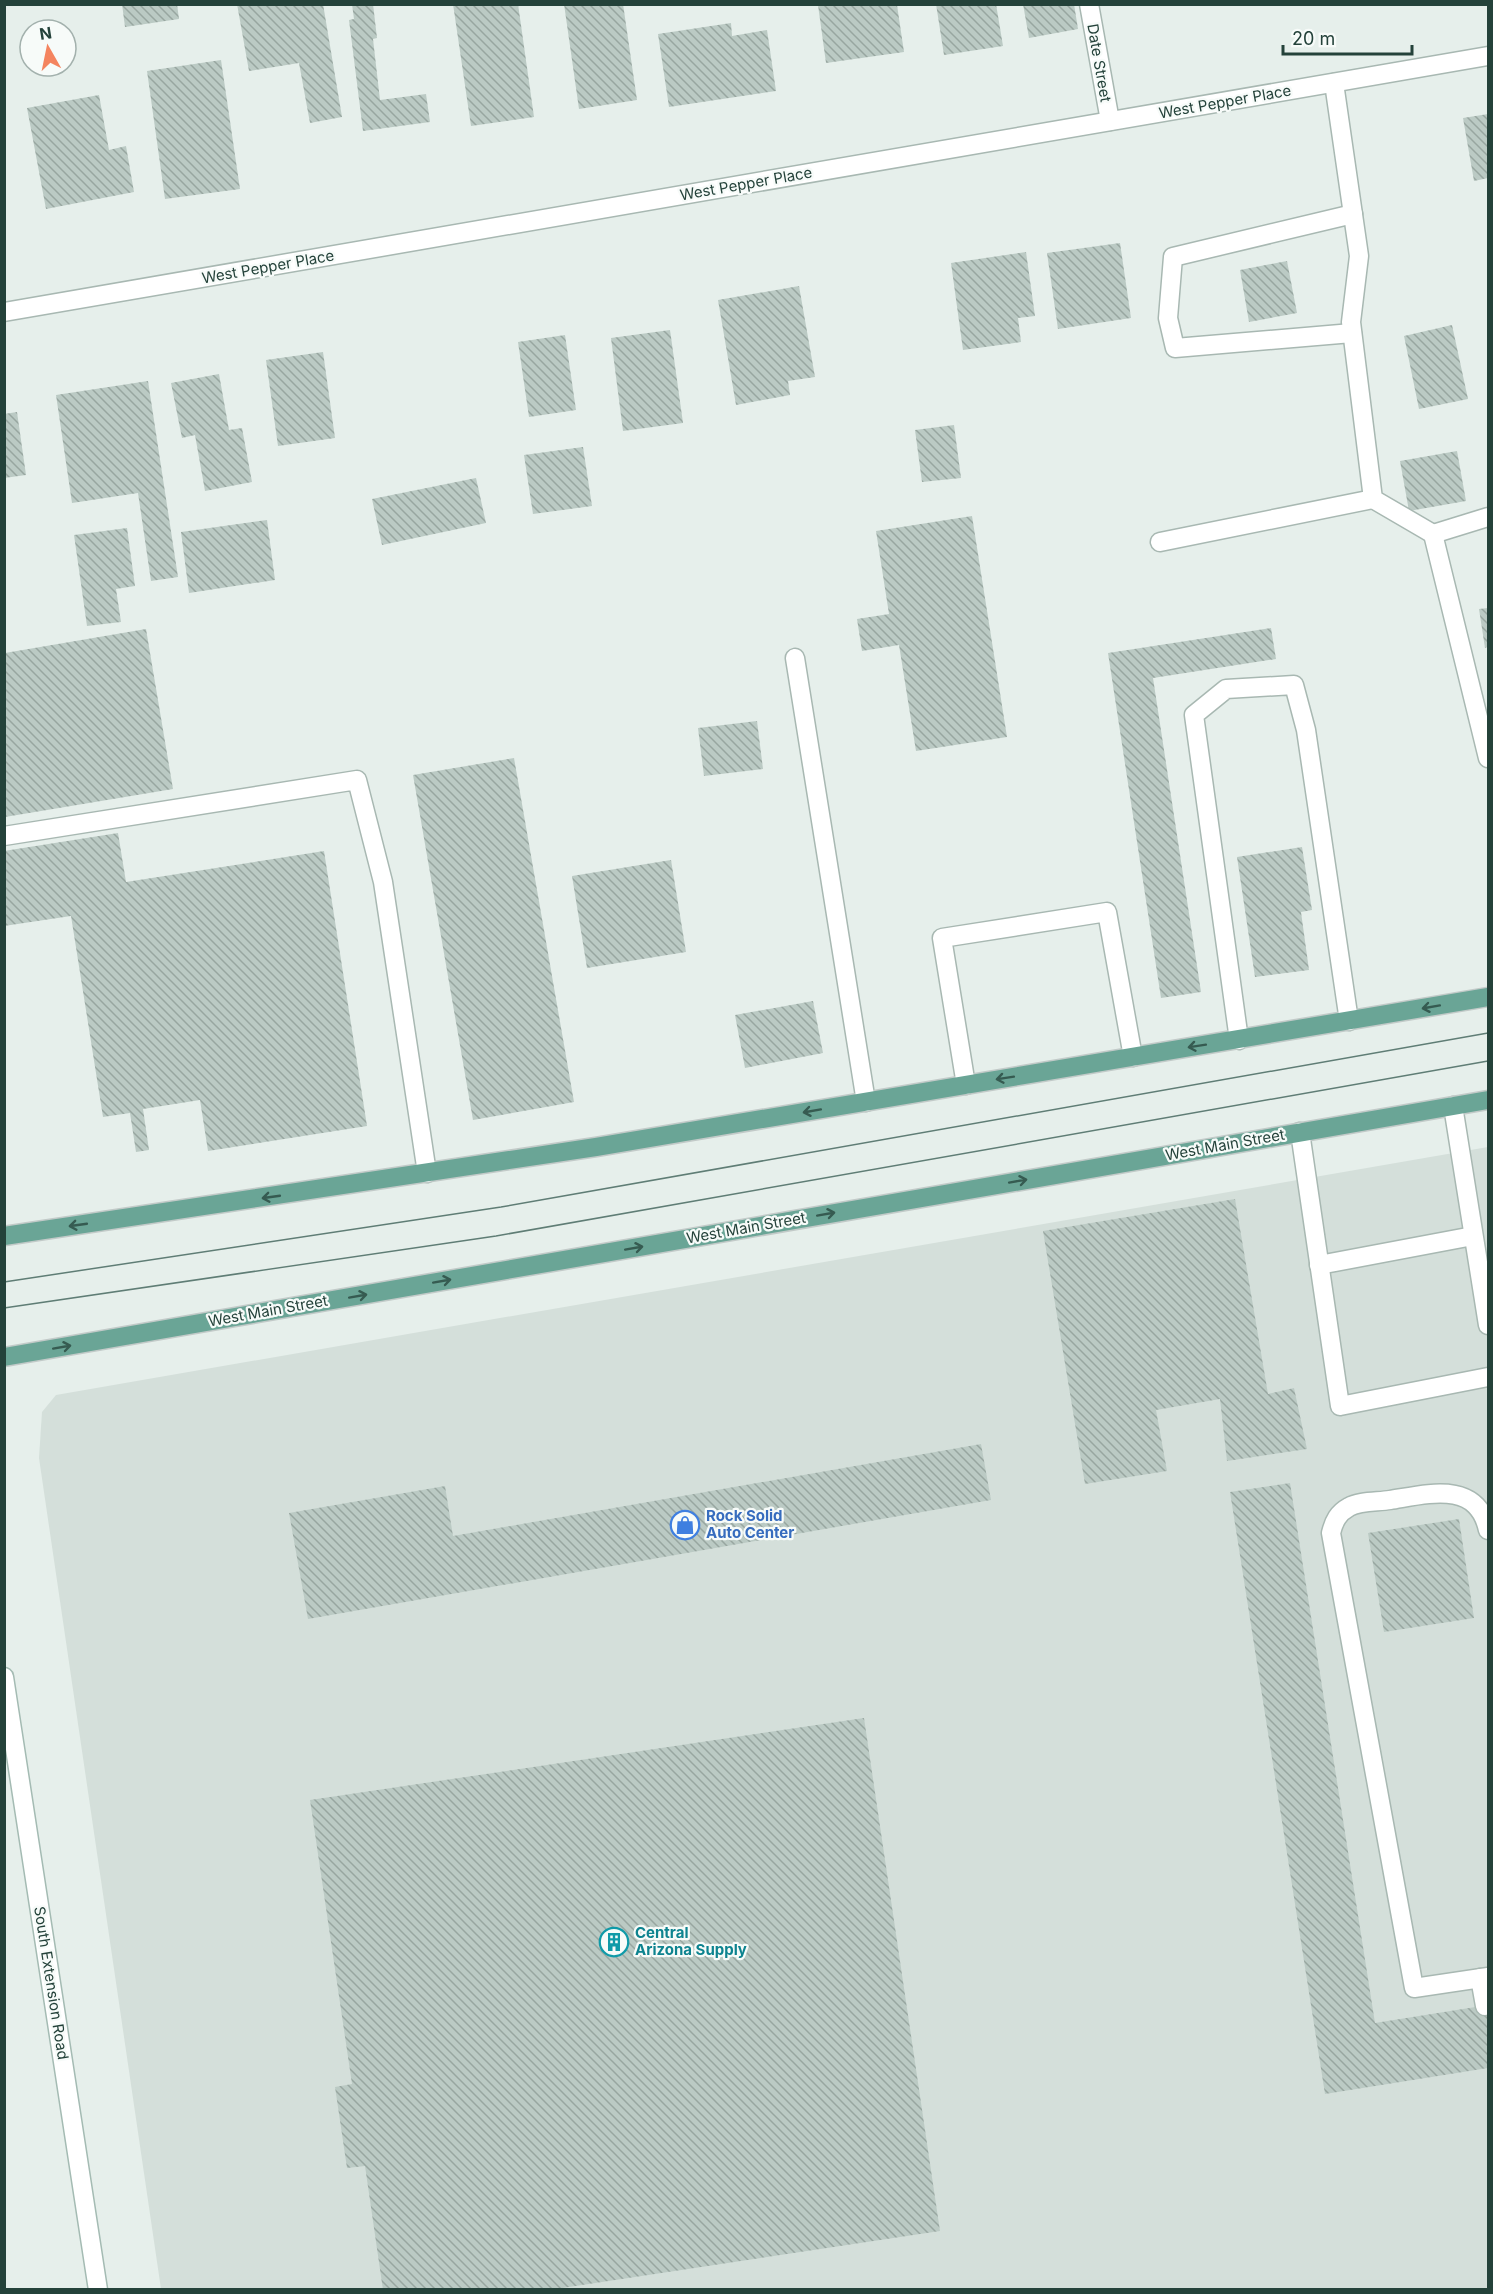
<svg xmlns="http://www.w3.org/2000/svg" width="1493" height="2294" font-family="Inter,sans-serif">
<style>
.built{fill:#d4dfda}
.building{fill:url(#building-back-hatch)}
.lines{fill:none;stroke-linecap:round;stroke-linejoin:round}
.lane-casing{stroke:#a8b8b2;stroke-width:21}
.street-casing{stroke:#a8b8b2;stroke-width:21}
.secondary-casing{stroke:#a4bbb3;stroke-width:21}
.primary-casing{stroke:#c2cac8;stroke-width:21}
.lane{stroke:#fff;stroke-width:18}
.street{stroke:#fff;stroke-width:18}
.secondary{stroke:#fff;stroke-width:18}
.primary{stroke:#6aa596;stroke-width:18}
.tram{stroke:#5f7d75;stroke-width:1.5}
.oneway{stroke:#365b51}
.labels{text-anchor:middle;stroke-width:4.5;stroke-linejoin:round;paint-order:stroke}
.street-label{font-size:15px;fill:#24423a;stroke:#f7fbf9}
.shop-label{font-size:15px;font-weight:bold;fill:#366cbe;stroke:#f7fbf9;text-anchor:start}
.culture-label{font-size:15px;font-weight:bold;fill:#0d838f;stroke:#f7fbf9;text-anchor:start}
</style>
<defs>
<pattern id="building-back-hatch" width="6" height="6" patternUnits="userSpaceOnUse" patternTransform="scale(1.5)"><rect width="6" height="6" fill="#bbcac4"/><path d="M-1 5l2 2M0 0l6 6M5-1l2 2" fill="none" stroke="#98a6a0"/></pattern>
</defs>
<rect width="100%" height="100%" fill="#e6efeb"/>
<polygon class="built" points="1488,1147 1488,2289 161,2289 39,1458 42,1412 56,1395"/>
<g class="building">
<polygon points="122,4 177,4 179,19 125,27"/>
<polygon points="237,4 323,4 342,117 310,123 299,63 249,71"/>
<polygon points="352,4 373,4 377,38 373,39 380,100 426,94 430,122 363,131 349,20 354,19"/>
<polygon points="453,4 518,4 534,117 471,126"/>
<polygon points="564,4 623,4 637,100 579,109"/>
<polygon points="936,4 996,4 1003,46 944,55"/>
<polygon points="1023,4 1074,4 1078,29 1029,38"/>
<polygon points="818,5 897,5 904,52 826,63"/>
<polygon points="731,23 732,36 767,30 776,91 669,107 658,34"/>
<polygon points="221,60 240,189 165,199 147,71"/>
<polygon points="99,95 109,150 126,146 134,192 46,209 27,108"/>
<polygon points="1488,114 1488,178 1474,181 1463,118"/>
<polygon points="1120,243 1131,318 1058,329 1047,253"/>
<polygon points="1026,252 1035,316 1018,318 1021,342 963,350 951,263"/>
<polygon points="1287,261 1297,313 1249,322 1240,270"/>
<polygon points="799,286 815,377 788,381 790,395 736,405 718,300"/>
<polygon points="1452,325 1468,399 1419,409 1404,336"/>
<polygon points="670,330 683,423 623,431 611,338"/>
<polygon points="565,335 576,410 529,417 518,342"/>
<polygon points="323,352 335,438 278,446 266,360"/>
<polygon points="219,374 229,430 242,428 252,482 205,491 195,435 182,438 171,383"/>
<polygon points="148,381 178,577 151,581 138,493 72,503 56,395"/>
<polygon points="17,412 26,475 4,478 4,414"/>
<polygon points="954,425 961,478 922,482 915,430"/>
<polygon points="583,447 592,506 533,514 524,455"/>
<polygon points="1457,451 1466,501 1409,511 1400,461"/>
<polygon points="476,478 486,523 382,545 372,499"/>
<polygon points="972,516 1007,737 916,751 899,645 862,651 857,619 889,614 876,531"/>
<polygon points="267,520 275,580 189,593 181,532"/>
<polygon points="127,528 135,586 116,589 121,622 87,626 74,535"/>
<polygon points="1488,608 1488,647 1485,648 1479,609"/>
<polygon points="1271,628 1276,659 1153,678 1201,992 1161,998 1108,653"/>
<polygon points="146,629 173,789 5,817 5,653"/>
<polygon points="757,721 763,769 704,776 698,728"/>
<polygon points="514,758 574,1102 473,1120 413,775"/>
<polygon points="118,833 126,882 324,851 367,1126 208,1151 200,1100 143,1109 149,1150 136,1152 130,1113 103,1117 71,916 4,926 4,851"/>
<polygon points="1302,847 1312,910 1301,912 1309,970 1255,977 1237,857"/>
<polygon points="671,860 686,952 587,968 572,876"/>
<polygon points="813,1001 823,1053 745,1068 735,1015"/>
<polygon points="1235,1199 1268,1394 1294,1388 1307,1449 1227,1461 1220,1399 1156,1410 1167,1471 1085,1484 1043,1231"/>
<polygon points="981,1444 991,1500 308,1619 289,1513 445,1486 453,1536"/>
<polygon points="1290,1483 1375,2023 1488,2005 1488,2068 1325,2094 1230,1492"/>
<polygon points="1459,1519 1474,1618 1384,1632 1368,1533"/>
<polygon points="864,1718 940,2231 549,2290 383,2290 365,2166 347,2168 335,2087 352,2084 310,1800"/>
</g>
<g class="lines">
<g class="lane-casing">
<g id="lane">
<polyline points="1089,4 1110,121"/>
<polyline points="1334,83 1359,256 1351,322 1373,499 1433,534"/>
<polyline points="1352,333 1175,348 1168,318 1173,257 1353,214"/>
<polyline points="1488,517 1433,534 1488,758"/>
<polyline points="1160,542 1373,499"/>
<polyline points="795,658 866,1102"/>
<polyline points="4,836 357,780 383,882 427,1173"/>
<polyline points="1239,1040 1194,715 1226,689 1294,685 1306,730 1349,1021"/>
<polyline points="966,1085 942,938 1107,912 1133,1057"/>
<polyline points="1453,1106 1488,1325"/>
<polyline points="1300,1132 1340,1406 1488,1377"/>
<polyline points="1319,1265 1473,1236"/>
<path d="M1488 1530C1477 1480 1428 1494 1390 1500 1378 1502 1359 1501 1349 1507 1338 1513 1334 1521 1331 1533L1414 1988 1488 1977"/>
<polyline points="1480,1978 1485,2006"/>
</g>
</g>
<g class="street-casing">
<polyline id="street" points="4,312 1488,56"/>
</g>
<g class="secondary-casing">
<polyline id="secondary" points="4,1677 98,2290"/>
</g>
<g class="primary-casing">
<g id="primary">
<polyline points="4,1236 596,1147 1488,997"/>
<polyline points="4,1357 1488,1100"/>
</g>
</g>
<use href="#lane" class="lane"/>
<use href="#street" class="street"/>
<use href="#secondary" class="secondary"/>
<use href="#primary" class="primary"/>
<g class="tram">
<polyline points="4,1282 501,1207 1488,1033"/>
<polyline points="4,1308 496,1236 1488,1061"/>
</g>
</g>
<defs><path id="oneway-shaft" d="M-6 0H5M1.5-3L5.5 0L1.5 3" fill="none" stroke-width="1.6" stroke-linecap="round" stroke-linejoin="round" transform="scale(1.5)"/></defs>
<g class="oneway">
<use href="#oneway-shaft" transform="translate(1431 1007) rotate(170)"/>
<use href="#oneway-shaft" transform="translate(1197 1046) rotate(171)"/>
<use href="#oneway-shaft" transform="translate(1005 1078) rotate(171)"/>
<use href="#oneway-shaft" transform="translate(812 1111) rotate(170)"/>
<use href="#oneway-shaft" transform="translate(1018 1181) rotate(-10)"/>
<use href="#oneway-shaft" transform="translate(271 1197) rotate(172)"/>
<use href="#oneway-shaft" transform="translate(826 1214) rotate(-10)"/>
<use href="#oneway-shaft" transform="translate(78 1225) rotate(172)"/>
<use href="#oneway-shaft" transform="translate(634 1248) rotate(-10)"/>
<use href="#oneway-shaft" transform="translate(442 1281) rotate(-10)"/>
<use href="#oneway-shaft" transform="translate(358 1296) rotate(-10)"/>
<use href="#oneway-shaft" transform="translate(62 1347) rotate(-10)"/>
</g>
<defs>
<g id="shop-ring" transform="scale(1.5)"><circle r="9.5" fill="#f7fbf9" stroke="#3f7fe0" stroke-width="1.5"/><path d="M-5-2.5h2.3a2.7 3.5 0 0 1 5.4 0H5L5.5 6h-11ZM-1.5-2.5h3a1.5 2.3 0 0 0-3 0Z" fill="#3f7fe0"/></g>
<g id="building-ring" transform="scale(1.5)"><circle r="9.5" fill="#f7fbf9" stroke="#0f9aa8" stroke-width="1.5"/><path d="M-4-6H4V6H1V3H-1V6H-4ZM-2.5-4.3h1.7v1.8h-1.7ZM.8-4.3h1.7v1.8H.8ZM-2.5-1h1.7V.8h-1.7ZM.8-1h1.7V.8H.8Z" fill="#0f9aa8"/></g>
</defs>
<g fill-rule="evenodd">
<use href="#shop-ring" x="685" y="1525"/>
<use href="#building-ring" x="614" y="1942"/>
</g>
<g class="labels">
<g class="street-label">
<text transform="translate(1099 63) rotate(80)" y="5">Date Street</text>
<text transform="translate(1225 102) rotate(-10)" y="5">West Pepper Place</text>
<text transform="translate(746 184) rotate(-10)" y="5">West Pepper Place</text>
<text transform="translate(268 267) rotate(-10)" y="5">West Pepper Place</text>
<text transform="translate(1225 1145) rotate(-10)" y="5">West Main Street</text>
<text transform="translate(746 1228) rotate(-10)" y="5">West Main Street</text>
<text transform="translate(268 1311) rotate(-10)" y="5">West Main Street</text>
<text transform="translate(51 1983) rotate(81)" y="5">South Extension Road</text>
</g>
<g class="shop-label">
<text x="706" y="1521">Rock Solid<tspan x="706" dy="17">Auto Center</tspan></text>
</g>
<g class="culture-label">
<text x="635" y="1938">Central<tspan x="635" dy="17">Arizona Supply</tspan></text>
</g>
</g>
<rect width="1493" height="2294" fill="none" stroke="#24423a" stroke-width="12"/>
<g transform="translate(48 48) rotate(351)"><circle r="28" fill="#f7fbf9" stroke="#a3b1ad" stroke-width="1.5"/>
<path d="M0-4.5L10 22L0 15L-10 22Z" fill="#f4845f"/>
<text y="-9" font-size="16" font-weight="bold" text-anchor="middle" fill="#24423a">N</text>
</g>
<path d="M1283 45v9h129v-9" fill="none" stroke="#24423a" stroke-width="3"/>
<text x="1292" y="45" font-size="18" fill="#24423a" stroke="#f7fbf9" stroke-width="4.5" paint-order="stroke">20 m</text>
</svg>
